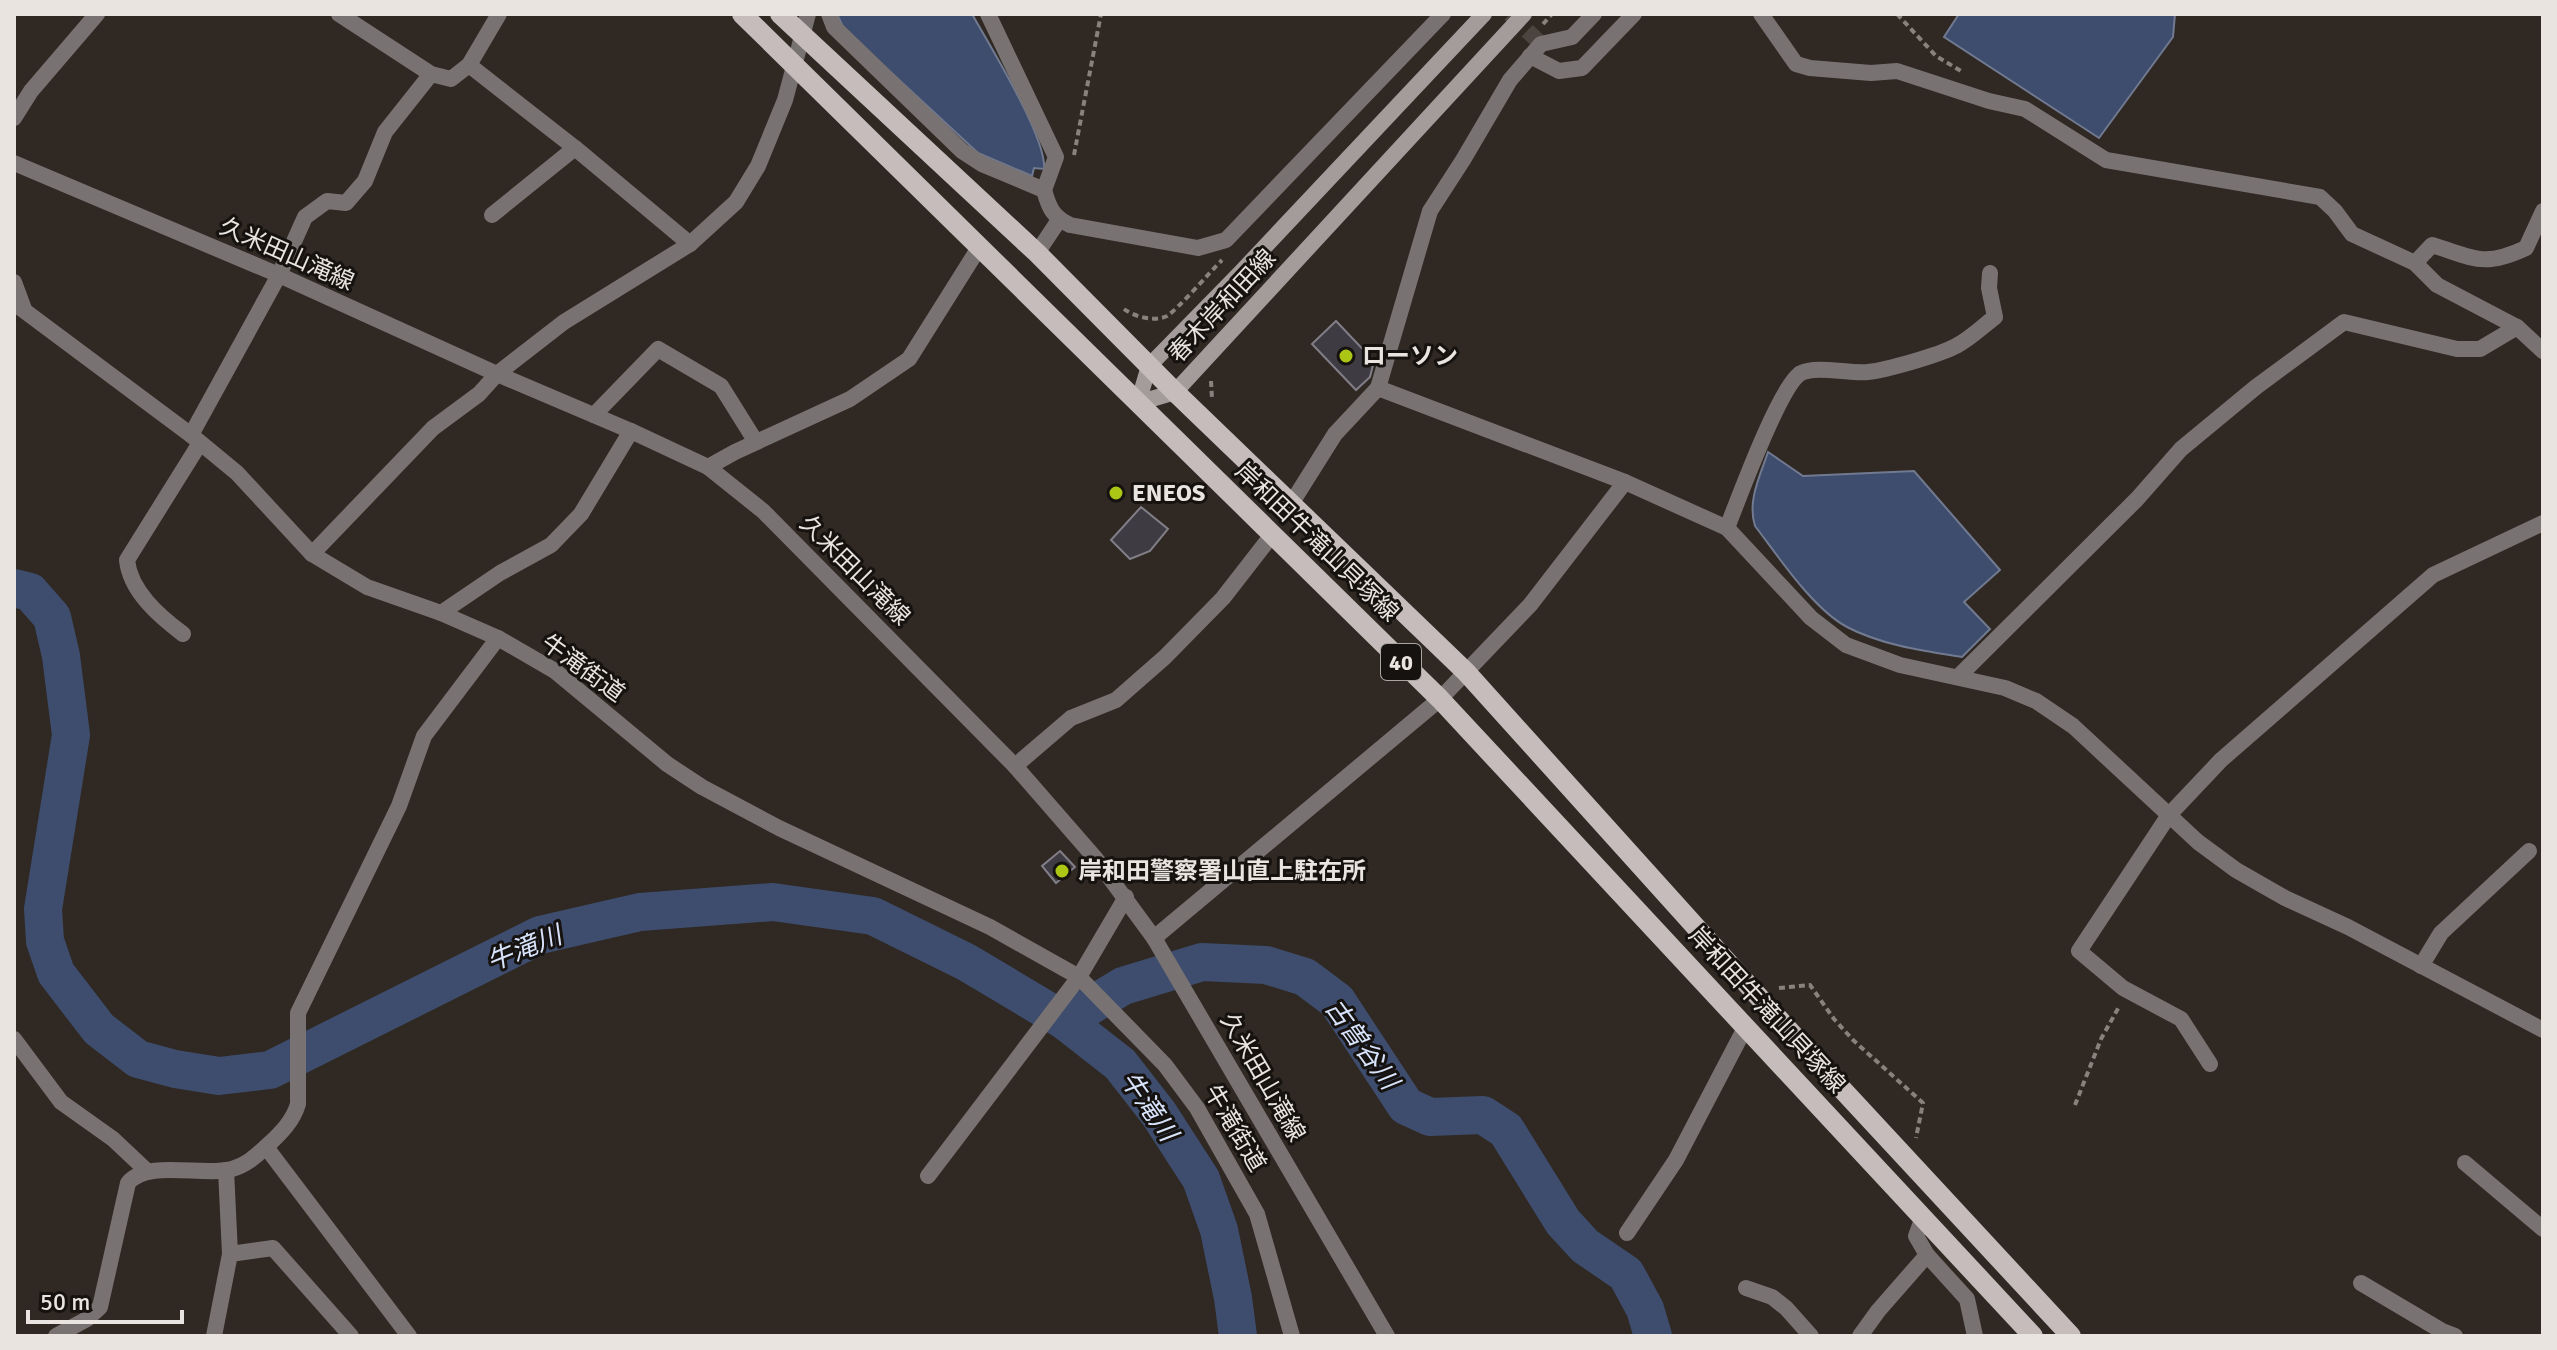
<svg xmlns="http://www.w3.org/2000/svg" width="2557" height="1350" font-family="Signika,'Noto Sans JP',sans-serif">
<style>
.water{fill:#3e4d6d;stroke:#717a90;stroke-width:2}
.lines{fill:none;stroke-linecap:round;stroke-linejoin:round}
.river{stroke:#3e4d6d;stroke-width:38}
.building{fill:#3e3b43;stroke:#817e87;stroke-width:2}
.minor-tunnel{stroke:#4b443f;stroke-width:16;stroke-dasharray:16 8;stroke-linecap:butt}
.path{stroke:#88827d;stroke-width:4;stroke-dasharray:6 4;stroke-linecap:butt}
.minor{stroke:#787372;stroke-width:16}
.tertiary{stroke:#787372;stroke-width:16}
.secondary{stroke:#a49c9b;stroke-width:16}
.primary{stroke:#c6bcbb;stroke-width:20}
.poi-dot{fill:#abc615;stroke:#15120f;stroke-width:3}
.labels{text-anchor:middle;stroke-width:6;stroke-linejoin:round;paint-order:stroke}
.shield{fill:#15120f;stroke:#a9a5a1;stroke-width:2}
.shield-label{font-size:22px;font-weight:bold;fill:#e9e4e0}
.street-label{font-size:24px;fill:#e9e4e0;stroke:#15120f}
.poi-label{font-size:24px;font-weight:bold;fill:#e9e4e0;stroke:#15120f;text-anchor:start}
.water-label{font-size:26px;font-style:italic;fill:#d8e4fc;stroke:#15120f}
</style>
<rect width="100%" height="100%" fill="#2f2823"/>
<g class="water">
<path d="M837 14H972C990 46 1047 138 1044 169L1034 168 1032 176 978 153 844 29Z"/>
<polygon points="1959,14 2175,14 2173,37 2099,138 1944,37"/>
<path d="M1768 452 1803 476 1914 471 2000 570 1964 602 1990 629 1962 657C1924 651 1881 645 1847 627 1813 609 1778 556 1755 526 1747 501 1760 476 1768 452Z"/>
</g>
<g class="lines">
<g class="river">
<polyline points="14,588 30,592 52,617 61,656 71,735 43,909 45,941 56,973 99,1029 138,1059 175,1069 219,1076 270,1070 540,935 640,912 773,902 873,916 966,962 1065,1021 1120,1064 1159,1114 1201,1179 1219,1230 1233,1298 1238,1336"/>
<polyline points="1065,1021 1123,986 1202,962 1266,965 1305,977 1337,1001 1406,1106 1430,1117 1483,1115 1506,1130 1563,1222 1585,1246 1626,1274 1645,1309 1653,1336"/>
</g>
</g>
<g class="building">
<polygon points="1336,321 1374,361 1370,377 1356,390 1312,344"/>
<polygon points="1141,507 1168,529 1150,551 1130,559 1111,540"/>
<polygon points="1060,851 1075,867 1056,883 1042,866"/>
</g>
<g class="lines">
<polyline class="minor-tunnel" points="1510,14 1541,44"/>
<g class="path">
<polyline points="1897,14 1936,56 1961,71"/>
<polyline points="1543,24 1552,14"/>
<polyline points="1074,155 1101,14"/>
<path d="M1124 309C1135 317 1154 322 1167 316 1177 310 1211 271 1222 260"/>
<polyline points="1211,381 1212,399"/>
<polyline points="1779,988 1810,985 1834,1019 1853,1040 1923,1103 1916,1138"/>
<polyline points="2075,1105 2101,1039 2120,1005"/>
</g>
<g class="minor">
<polyline points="339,14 431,74 451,79 469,65 499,14"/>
<path d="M829 14 834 27 962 151 982 164 1044 190C1049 208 1053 217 1070 225L1198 248 1226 240 1443 14"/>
<polyline points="988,14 1056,157 1044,190"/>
<path d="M1761 14 1796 64 1810 68 1871 73 1897 71 1989 101 2025 109 2106 160 2320 197 2335 211 2352 234 2415 263 2432 245C2474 258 2483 268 2526 248L2543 211"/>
<polyline points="1530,56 1559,71 1582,68 1634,14"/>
<polyline points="469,65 575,148 690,244"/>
<polyline points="14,118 31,91 97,14"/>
<polyline points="492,215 575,148"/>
<polyline points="1037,253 1059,220"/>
<polyline points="2415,263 2437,285 2517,327"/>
<polyline points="14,282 24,309"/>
<polyline points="14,303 191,435 237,473 312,554 367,587 441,613 498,638 555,671 667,764 702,787 779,828 990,927 1079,977 1126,897"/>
<polyline points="1378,388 1625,482 1727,528 1811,618 1846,645 1900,665 2005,688 2036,701 2073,726 2198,842 2236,870 2285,898 2348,927 2543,1030"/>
<polyline points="594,415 658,349 721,386 756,442"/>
<polyline points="191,435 279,275 305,217 327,201 346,203 365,181 385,132 431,74"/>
<polyline points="708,467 735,452 850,399 909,359 980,246"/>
<polyline points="1291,504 1335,434 1378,388 1430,211 1463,160 1510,80 1541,44 1572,37 1594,14"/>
<path d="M1727 528C1738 500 1780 385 1801 373 1816 365 1850 374 1868 372 1887 370 1939 355 1956 346 1970 339 1983 326 1995 317L1989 288 1990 273"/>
<polyline points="312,554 433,428 479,394 497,374 564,322 690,244 736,202 758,166 785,100 808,14"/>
<polyline points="441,613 500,573 551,545 581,514 631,431"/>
<path d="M183 634C159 616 130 591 127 560L200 443"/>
<polyline points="1958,677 2137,499 2181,449 2256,387 2344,322 2457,349 2480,349 2517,327 2543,351"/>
<polyline points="1015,766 1071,718 1116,700 1165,657 1223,598 1272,535"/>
<polyline points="1154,938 1440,699 1530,605 1625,482"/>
<polyline points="2421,966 2441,933 2529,851"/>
<polyline points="14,1039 61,1102 113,1139 147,1171"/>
<polyline points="2210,1064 2181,1019 2123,988 2079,951 2169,815 2221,760 2433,575 2543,523"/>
<polyline points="266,1147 409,1336"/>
<polyline points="2465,1163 2543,1229"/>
<polyline points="928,1176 1079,977 1165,1065 1197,1108 1257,1214 1292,1336"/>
<polyline points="1627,1233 1676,1160 1746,1026"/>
<polyline points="230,1254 273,1248 351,1336"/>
<polyline points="1927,1255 1967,1299 1975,1336"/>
<polyline points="2361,1283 2442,1331 2455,1336"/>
<polyline points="1746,1288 1772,1297 1786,1308 1811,1336"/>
<path d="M56 1336 87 1319 100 1307 128 1183C148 1159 203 1177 232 1169 247 1165 257 1155 268 1145 281 1133 293 1121 298 1104V1013L399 806 424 736 498 638"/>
<polyline points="214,1336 230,1254 226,1170"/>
<polyline points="1860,1336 1878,1311 1927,1255 1916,1236 1923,1217"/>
</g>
<polyline class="tertiary" points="14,163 279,275 497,374 631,431 708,467 763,511 1015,766 1096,859 1154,938 1387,1336"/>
<g class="secondary">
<polyline points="1138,403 1175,392 1524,14"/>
<polyline points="1138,403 1149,366 1241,272 1484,14"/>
</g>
<g class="primary">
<polyline points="742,14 1440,699 2033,1336"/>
<polyline points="780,14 1037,253 1175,392 1466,672 1840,1087 2071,1336"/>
</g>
</g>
<g class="poi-dot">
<circle cx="1346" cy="356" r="8"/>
<circle cx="1116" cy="493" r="8"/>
<circle cx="1062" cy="871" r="8"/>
</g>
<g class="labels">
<rect class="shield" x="1381" y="644" width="40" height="36" rx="6"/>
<g class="shield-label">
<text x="1401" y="670">40</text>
</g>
<g class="street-label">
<text transform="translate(287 254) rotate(24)" y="8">久米田山滝線</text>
<text transform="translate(1222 306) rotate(-47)" y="8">春木岸和田線</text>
<text transform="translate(1317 542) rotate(44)" y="8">岸和田牛滝山貝塚線</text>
<text transform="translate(855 570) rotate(45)" y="8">久米田山滝線</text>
<text transform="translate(583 668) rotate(36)" y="8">牛滝街道</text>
<text transform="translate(1767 1010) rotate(47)" y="8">岸和田牛滝山貝塚線</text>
<text transform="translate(1263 1077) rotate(60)" y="8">久米田山滝線</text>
<text transform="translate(1235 1128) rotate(59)" y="8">牛滝街道</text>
</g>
<g class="poi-label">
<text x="1362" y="364">ローソン</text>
<text x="1132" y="501">ENEOS</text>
<text x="1078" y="879">岸和田警察署山直上駐在所</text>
</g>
<g class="water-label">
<text transform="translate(524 948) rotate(-22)" y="9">牛滝川</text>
<text transform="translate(1362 1044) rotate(54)" y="9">古曽谷川</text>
<text transform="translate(1149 1106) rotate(55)" y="9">牛滝川</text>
</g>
</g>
<rect width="2557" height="1350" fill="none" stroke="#e9e4e0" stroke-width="32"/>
<path d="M28 1310v12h154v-12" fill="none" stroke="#e9e4e0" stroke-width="4"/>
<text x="40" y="1310" font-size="24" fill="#e9e4e0" stroke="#15120f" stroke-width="6" paint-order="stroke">50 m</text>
</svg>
